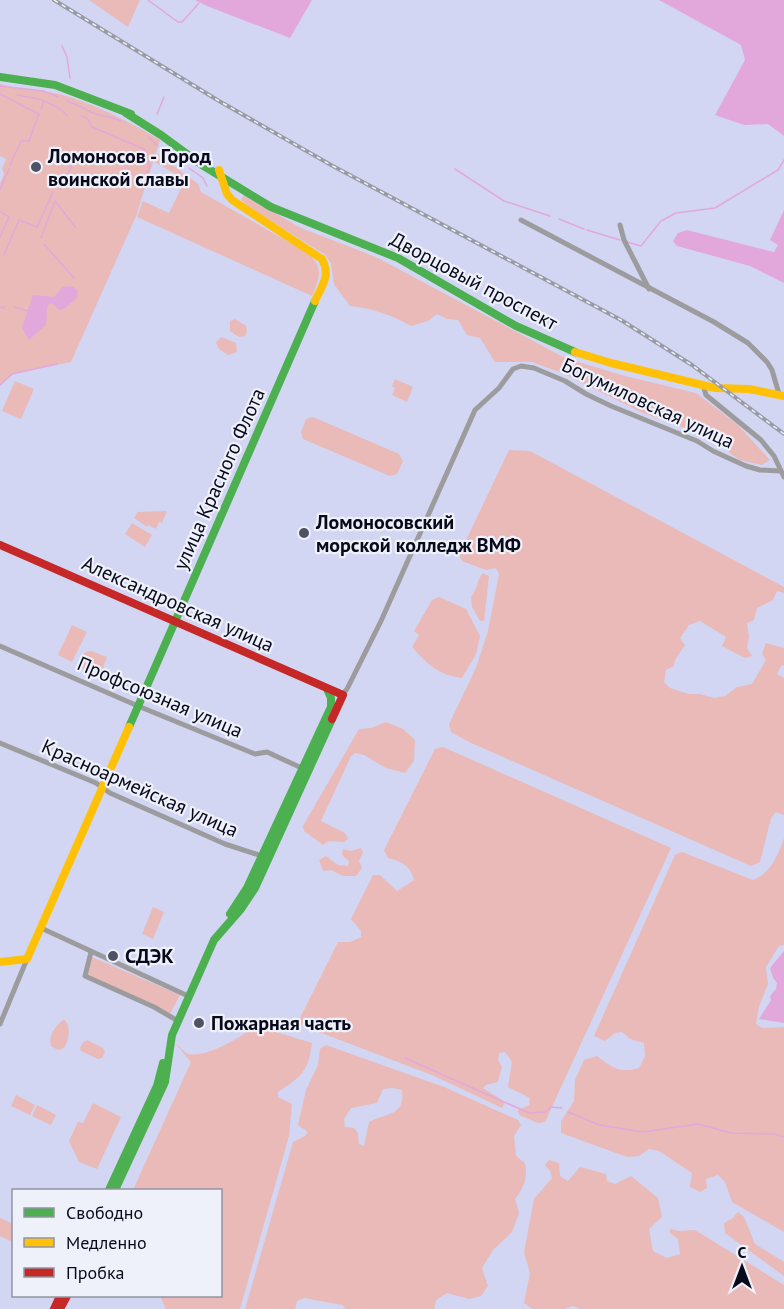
<svg xmlns="http://www.w3.org/2000/svg" width="784" height="1309" font-family="'PT Sans',sans-serif">
<style>
.green{fill:#e9bab8;fill-rule:evenodd}
.water{fill:#e3a8db}
.lines{fill:none;stroke-linecap:round;stroke-linejoin:round}
.stream{stroke:#e3a8db;stroke-width:1.5}
.street{stroke:#9c9c9e;stroke-width:5}
.fast{stroke:#4caf50;stroke-width:8}
.slow{stroke:#ffc107;stroke-width:8}
.jam{stroke:#c62828;stroke-width:8}
.rail-casing{stroke:#989aa4;stroke-width:4}
.rail{stroke:#eef0fa;stroke-width:1.5;stroke-dasharray:4.5;stroke-linecap:butt}
.poi-dot{fill:#4f5166;stroke:#eef0fa;stroke-width:2}
.labels{text-anchor:middle;stroke-width:4.5;stroke-linejoin:round;paint-order:stroke}
.poi-label{font-size:20px;font-weight:bold;fill:#08091a;stroke:#eef0fa;text-anchor:start}
.street-label{font-size:20px;fill:#08091a;stroke:#eef0fa}
</style>
<rect width="100%" height="100%" fill="#d2d6f2"/>
<g class="green">
<polygon points="89,0 140,0 128,27"/>
<path d="M0 84C19 91 40 89 59 94 93 103 130 122 160 140L136 216 71 362 14 373 0 386V184L4 174 2 169 6 159 0 156Z"/>
<path d="M158 154 198 184 201 192 308 253C324 268 320 277 312 296L137 217 143 201 169 213 185 180 155 162Z"/>
<path d="M244 195 301 228 376 257 565 358 625 376 696 393 738 425 770 460 762 465 740 460 731 454 716 439 643 413 562 373 532 362H495L480 338 467 335 458 320 447 319 437 314 428 321 411 326C391 315 372 308 350 306L334 284 331 263 324 254 255 211 241 200Z"/>
<polygon points="235,319 246,326 247,331 245,336 239,337 230,331 230,321"/>
<polygon points="221,337 236,343 237,352 228,355 219,349 216,342"/>
<polygon points="395,379 413,387 407,402 392,395 395,388 392,386"/>
<polygon points="15,381 34,389 21,419 2,411"/>
<polygon points="313,417 399,454 403,461 397,474 390,476 303,439 301,432 306,419"/>
<polygon points="509,450 530,451 784,587 784,593 777,591 773,600 757,608 754,620 747,623 749,637 747,648 752,656 745,658 722,646 726,637 700,621 689,625 680,638 685,645 675,660 674,666 666,670 664,682 670,688 689,694 700,694 714,698 725,696 737,687 752,684 766,660 762,654 766,643 784,648 784,665 781,666 777,674 784,678 784,815 776,812 771,818 760,862 751,866 469,742 451,732 449,724 476,668 488,631 499,574 496,568 486,570 462,561 459,555"/>
<polygon points="167,511 162,523 159,522 156,529 148,525 147,527 134,518 138,512"/>
<polygon points="132,523 152,535 145,547 125,534"/>
<path d="M483 573 489 576 484 621H480L472 607 471 597C478 589 477 579 483 573Z"/>
<path d="M439 597 466 609 480 636 476 654 462 678C439 675 428 665 412 647L419 635 414 631 432 600Z"/>
<polygon points="72,625 87,632 72,662 58,655"/>
<polygon points="91,651 107,657 99,678 80,668 80,658 86,652"/>
<polygon points="386,722 403,729 415,740 414,761 405,773 386,768 364,755 355,753 351,756 321,821 345,833 348,839 344,842 329,841 323,845 304,831 303,826 359,729 371,728"/>
<path d="M443 747 671 848 545 1122 538 1123 519 1115 518 1110 529 1105 530 1098 508 1087 512 1062 505 1052 499 1053 498 1060 502 1067 498 1082 486 1085 483 1088 505 1102 502 1108 432 1075 303 1026 299 1020 338 942H350L361 937V931L351 919 373 875H380L397 891 414 880C411 866 401 861 388 858L384 850 435 749Z"/>
<path d="M784 838V945L779 946 766 967 768 984 759 1007 756 1024 762 1028 784 1027V1232L732 1202 725 1182 718 1175 706 1179 707 1188 700 1192 690 1187 692 1173 659 1151 649 1149 639 1156 627 1157 561 1133V1121L574 1101 575 1080 584 1060 597 1056C611 1067 621 1074 639 1068L645 1056 644 1043 630 1039 622 1032 615 1033 605 1041 594 1036 675 855 682 852 753 880C770 874 779 854 784 838Z"/>
<polygon points="361,848 363,853 359,861 362,868 356,876 343,876 331,870 323,871 319,860 326,856 338,865 348,866 349,861 342,855 343,849 351,851"/>
<polygon points="153,907 164,912 153,939 142,934"/>
<polygon points="92,957 180,995 170,1014 88,975"/>
<path d="M63 1020H65C71 1027 69 1041 64 1048L58 1050 51 1046C48 1036 55 1026 63 1020Z"/>
<path d="M256 1026 312 1043C308 1072 302 1076 278 1092V1097L292 1104 289 1136 240 1309H166L160 1296H220V1190H133L191 1062 175 1043C179 1046 183 1051 186 1053 203 1061 242 1036 256 1026Z"/>
<polygon points="87,1040 103,1048 105,1052 102,1058 98,1059 81,1051 80,1048 83,1042"/>
<path d="M326 1045 444 1087 518 1120 521 1125 514 1136 516 1156 525 1163C528 1177 524 1188 515 1199L519 1213 512 1232 493 1250 482 1268 488 1286 481 1296 469 1299 447 1293 436 1300 434 1309H346L342 1305 304 1298 297 1301 295 1309H245L293 1142 305 1136 308 1132 298 1125 306 1090 318 1065 320 1049ZM393 1088 402 1090C405 1117 387 1112 369 1122L364 1146 359 1144 358 1133 354 1128 345 1127 344 1119 351 1108 377 1103 383 1089Z"/>
<polygon points="16,1095 35,1105 30,1115 11,1106"/>
<polygon points="93,1103 121,1117 97,1169 79,1162 69,1141 78,1122 83,1123"/>
<polygon points="37,1105 56,1115 51,1125 32,1116"/>
<polygon points="549,1160 559,1163 560,1176 568,1181 580,1167 606,1174 607,1181 615,1184 631,1176 658,1198 662,1217 649,1229 653,1251 667,1258 680,1254 678,1239 669,1232 671,1229 679,1231 695,1230 784,1285 784,1309 580,1309 573,1306 564,1309 533,1309 524,1303 530,1273 524,1252 534,1199 552,1178 550,1171 545,1165"/>
<polygon points="738,1212 744,1217 755,1244 784,1262 784,1276 725,1233 724,1223 733,1218"/>
<polygon points="0,1218 13,1224 13,1242 0,1236"/>
</g>
<g class="water">
<polygon points="195,0 312,0 290,38 207,6"/>
<polygon points="659,0 784,0 784,136 768,124 744,125 715,115 745,60 741,45"/>
<polygon points="784,210 784,283 750,266 677,246 673,241 678,233 687,230 774,252 778,245 770,240"/>
<polygon points="71,286 78,290 77,298 64,309 59,310 52,303 49,304 47,309 46,325 30,339 28,339 22,327 33,295 54,297 62,287"/>
<polygon points="784,951 784,1023 759,1019 771,1000 770,996 776,989 777,983 773,978 770,968"/>
</g>
<g class="lines">
<g class="stream">
<polyline points="148,0 178,22 182,22 199,3"/>
<polyline points="62,46 67,57 70,78"/>
<polyline points="0,86 43,91 58,97"/>
<polyline points="0,94 39,114 29,141 21,141 10,165"/>
<path d="M17 95C36 98 52 101 67 115"/>
<path d="M67 101 86 109 88 111C99 116 109 116 121 121"/>
<polyline points="41,109 44,101"/>
<polyline points="157,114 164,97"/>
<polyline points="81,116 87,118 92,127 144,149 150,167 143,180"/>
<polyline points="148,137 158,146"/>
<polyline points="162,149 186,162"/>
<polyline points="189,168 203,178 207,186"/>
<polyline points="455,169 504,201 550,216"/>
<polyline points="61,189 72,165"/>
<polyline points="0,190 9,169"/>
<polyline points="56,202 75,227"/>
<polyline points="0,211 9,217 0,237"/>
<polyline points="559,219 584,229"/>
<polyline points="587,230 620,240"/>
<polyline points="42,238 41,237 55,201"/>
<polyline points="627,242 641,246 661,221 676,213 715,208 778,170 784,160"/>
<polyline points="44,244 74,278"/>
<polyline points="4,255 19,220 37,227 53,192"/>
<polyline points="0,307 3,308 5,306"/>
<polyline points="14,307 28,311"/>
<polyline points="0,385 12,374 57,364"/>
<polyline points="405,1058 529,1113 545,1112 551,1107 562,1108"/>
<polyline points="568,1112 599,1125 643,1132 698,1124 731,1133 774,1134 784,1137"/>
</g>
<g class="street">
<polyline points="521,220 714,322 748,343 767,362 772,370 779,394"/>
<polyline points="620,225 624,240 649,289"/>
<polyline points="703,385 706,395 761,440 774,456 784,477"/>
<polyline points="0,646 138,706 255,754 267,752 306,770"/>
<polyline points="342,695 347,689 381,621 475,410 499,388 513,369 521,366 534,368 565,381 586,394 611,406 697,441 713,451 746,466 760,470 780,471"/>
<polyline points="0,743 96,783 110,793 225,844 265,857"/>
<polyline points="41,928 186,995"/>
<polyline points="91,952 85,976 154,1007 178,1021"/>
<polyline points="0,1024 27,959"/>
</g>
<g class="fast">
<polyline points="0,77 55,85 131,114"/>
<polyline points="126,113 161,135 202,165 271,207 398,258 516,326 575,352"/>
<polyline points="129,727 315,301"/>
<polyline points="230,914 247,888 331,707 331,698 327,689"/>
<polyline points="109,1190 157,1086 163,1063"/>
<polyline points="115,1190 165,1082 172,1035 214,940 241,909 255,888 332,719"/>
</g>
<g class="slow">
<path d="M219 170 227 194 232 200 322 259C331 276 322 285 315 301"/>
<polyline points="575,352 611,363 715,388 749,389 784,396"/>
<polyline points="0,962 27,959 129,727"/>
</g>
<g class="jam">
<polyline points="0,545 343,695 332,719"/>
<polyline points="54,1309 60,1296"/>
<polyline points="60,1309 67,1296"/>
</g>
<g class="rail-casing">
<polyline id="rail" points="54,0 219,101 331,165 621,320 692,365 784,434"/>
</g>
<use href="#rail" class="rail"/>
</g>
<g class="poi-dot">
<circle cx="36" cy="167" r="6"/>
<circle cx="304" cy="533" r="6"/>
<circle cx="113" cy="956" r="6"/>
<circle cx="199" cy="1023" r="6"/>
</g>
<g class="labels">
<g class="poi-label">
<text x="48" y="163">Ломоносов - Город<tspan x="48" dy="23">воинской славы</tspan></text>
<text x="316" y="529">Ломоносовский<tspan x="316" dy="23">морской колледж ВМФ</tspan></text>
<text x="125" y="963">СДЭК</text>
<text x="211" y="1030">Пожарная часть</text>
</g>
<g class="street-label">
<text transform="translate(474 281) rotate(28)" y="7">Дворцовый проспект</text>
<text transform="translate(648 403) rotate(25)" y="7">Богумиловская улица</text>
<text transform="translate(219 479) rotate(-66)" y="7">улица Красного Флота</text>
<text transform="translate(178 604) rotate(24)" y="7">Александровская улица</text>
<text transform="translate(160 697) rotate(23)" y="7">Профсоюзная улица</text>
<text transform="translate(140 788) rotate(24)" y="7">Красноармейская улица</text>
</g>
</g>
<rect x="12" y="1189" width="210" height="108" fill="#eef0fa" stroke="#9294a0" stroke-width="1.5"/>
<rect x="24" y="1208" width="30" height="9" fill="#4caf50" stroke="#9294a0" stroke-width="1.5"/>
<text x="66" y="1219" font-size="18" fill="#08091a">Свободно</text>
<rect x="24" y="1238" width="30" height="9" fill="#ffc107" stroke="#9294a0" stroke-width="1.5"/>
<text x="66" y="1249" font-size="18" fill="#08091a">Медленно</text>
<rect x="24" y="1268" width="30" height="9" fill="#c62828" stroke="#9294a0" stroke-width="1.5"/>
<text x="66" y="1279" font-size="18" fill="#08091a">Пробка</text>
<g transform="translate(742 1267)" stroke="#eef0fa" stroke-width="4.5" paint-order="stroke">
<path d="M0-4.5L10 22L0 15L-10 22Z" fill="#08091a"/>
<text y="-9" font-size="16" font-weight="bold" text-anchor="middle" fill="#08091a">С</text>
</g>
</svg>
